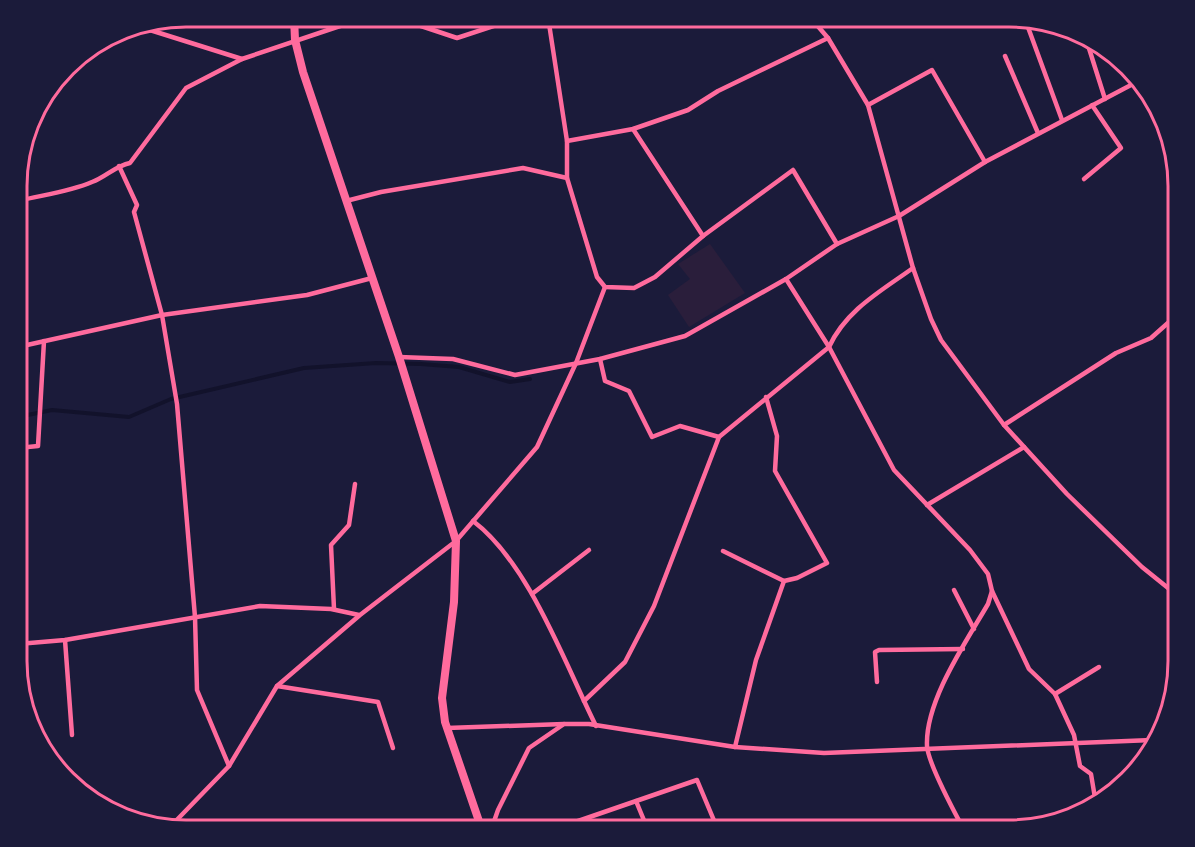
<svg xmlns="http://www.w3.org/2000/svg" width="1195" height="847" font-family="'Source Sans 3',sans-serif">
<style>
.green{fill:#2a1e3b}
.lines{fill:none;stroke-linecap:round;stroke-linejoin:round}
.stream{stroke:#12122b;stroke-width:4}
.minor{stroke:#ff6b9d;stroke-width:4.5}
.primary{stroke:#ff6b9d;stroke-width:8}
.rim{fill:none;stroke:#ff6b9d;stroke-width:3}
</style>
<rect width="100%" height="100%" fill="#1b1b3a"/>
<polygon class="green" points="710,244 745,293 689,327 668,295 690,279 678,264"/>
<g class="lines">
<polyline class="stream" points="18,417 52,410 129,417 171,399 304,368 376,363 421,364 459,367 510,382 530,379"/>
<g class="minor">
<polyline points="548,17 567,141 567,178 597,277 605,287 634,288 655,277 703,236 793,170 837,244"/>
<polyline points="810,17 828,38 868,105 913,268 931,319 941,340 1004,425 1067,494 1142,567 1178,596"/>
<polyline points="1025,19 1062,120"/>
<polyline points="134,25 242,59"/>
<polyline points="1087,42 1105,99"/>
<polyline points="1005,56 1038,133"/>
<polyline points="868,105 932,70 985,162 1131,85 1136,84 1144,90"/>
<polyline points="633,129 703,236"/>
<polyline points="567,141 633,129 688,110 718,91 828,38"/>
<polyline points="1174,159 1170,191 1178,226"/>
<polyline points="119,166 137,205 134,212 162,315 177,404 195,617 197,690 229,766"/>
<polyline points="1084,179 1121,148 1092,105"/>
<path d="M18 201C42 195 69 192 92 182 106 177 115 166 130 163L186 88 242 59 343 25 400 19 457 38 521 17"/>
<polyline points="346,201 381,192 523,168 567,178"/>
<path d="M786 279 829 347 894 470 970 550 988 574 992 591 988 604C966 642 925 701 927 746 928 764 955 813 964 830"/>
<polyline points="18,347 162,315 307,295 372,278"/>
<polyline points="399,357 453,359 515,375 600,359 685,336 786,279 837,244 899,216 985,162"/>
<polyline points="600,359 605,381 629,391 652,437 680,426 719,437"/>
<polyline points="1004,425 1116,353 1151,338 1178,314"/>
<polyline points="18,448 38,446 44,341"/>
<polyline points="927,505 1024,447"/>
<path d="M473 521C529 563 565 664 596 726"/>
<polyline points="723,551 784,581"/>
<polyline points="954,590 974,629"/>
<polyline points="992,591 1029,669 1055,694 1074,735 1080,766 1091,774 1096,804"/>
<polyline points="532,594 589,550"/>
<polyline points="334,609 331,545 349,525 355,484"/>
<polyline points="65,640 72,735"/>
<polyline points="18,644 65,640 260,606 331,609 359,615"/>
<polyline points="877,682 875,652 879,650 963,649"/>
<polyline points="277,686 378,702 393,748"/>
<polyline points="1055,694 1099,667"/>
<path d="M584 701 625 662 654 606 719 437 829 347C846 310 881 291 913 268"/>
<polyline points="447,728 564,724"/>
<polyline points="735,747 756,660 784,581 797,578 827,563 775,471 777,436 766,397"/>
<polyline points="636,801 648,830"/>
<polyline points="169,828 229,766 277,686 360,615 456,541 537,447 576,363 605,287"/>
<polyline points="491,830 498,810 529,748 564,724 589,724 735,747 824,753 1152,740"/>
<polyline points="552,830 697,780 718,830"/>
</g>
<polyline class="primary" points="294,17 295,40 303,72 399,357 456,541 454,602 442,698 445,722 482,830"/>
</g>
<path d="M0 0H1195V847H0ZM186 27H1009A159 159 0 0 1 1168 186V661A159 159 0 0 1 1009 820H186A159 159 0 0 1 27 661V186A159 159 0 0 1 186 27Z" fill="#1b1b3a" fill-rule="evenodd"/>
<path class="rim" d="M186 27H1009A159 159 0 0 1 1168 186V661A159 159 0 0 1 1009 820H186A159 159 0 0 1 27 661V186A159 159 0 0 1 186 27Z"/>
</svg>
